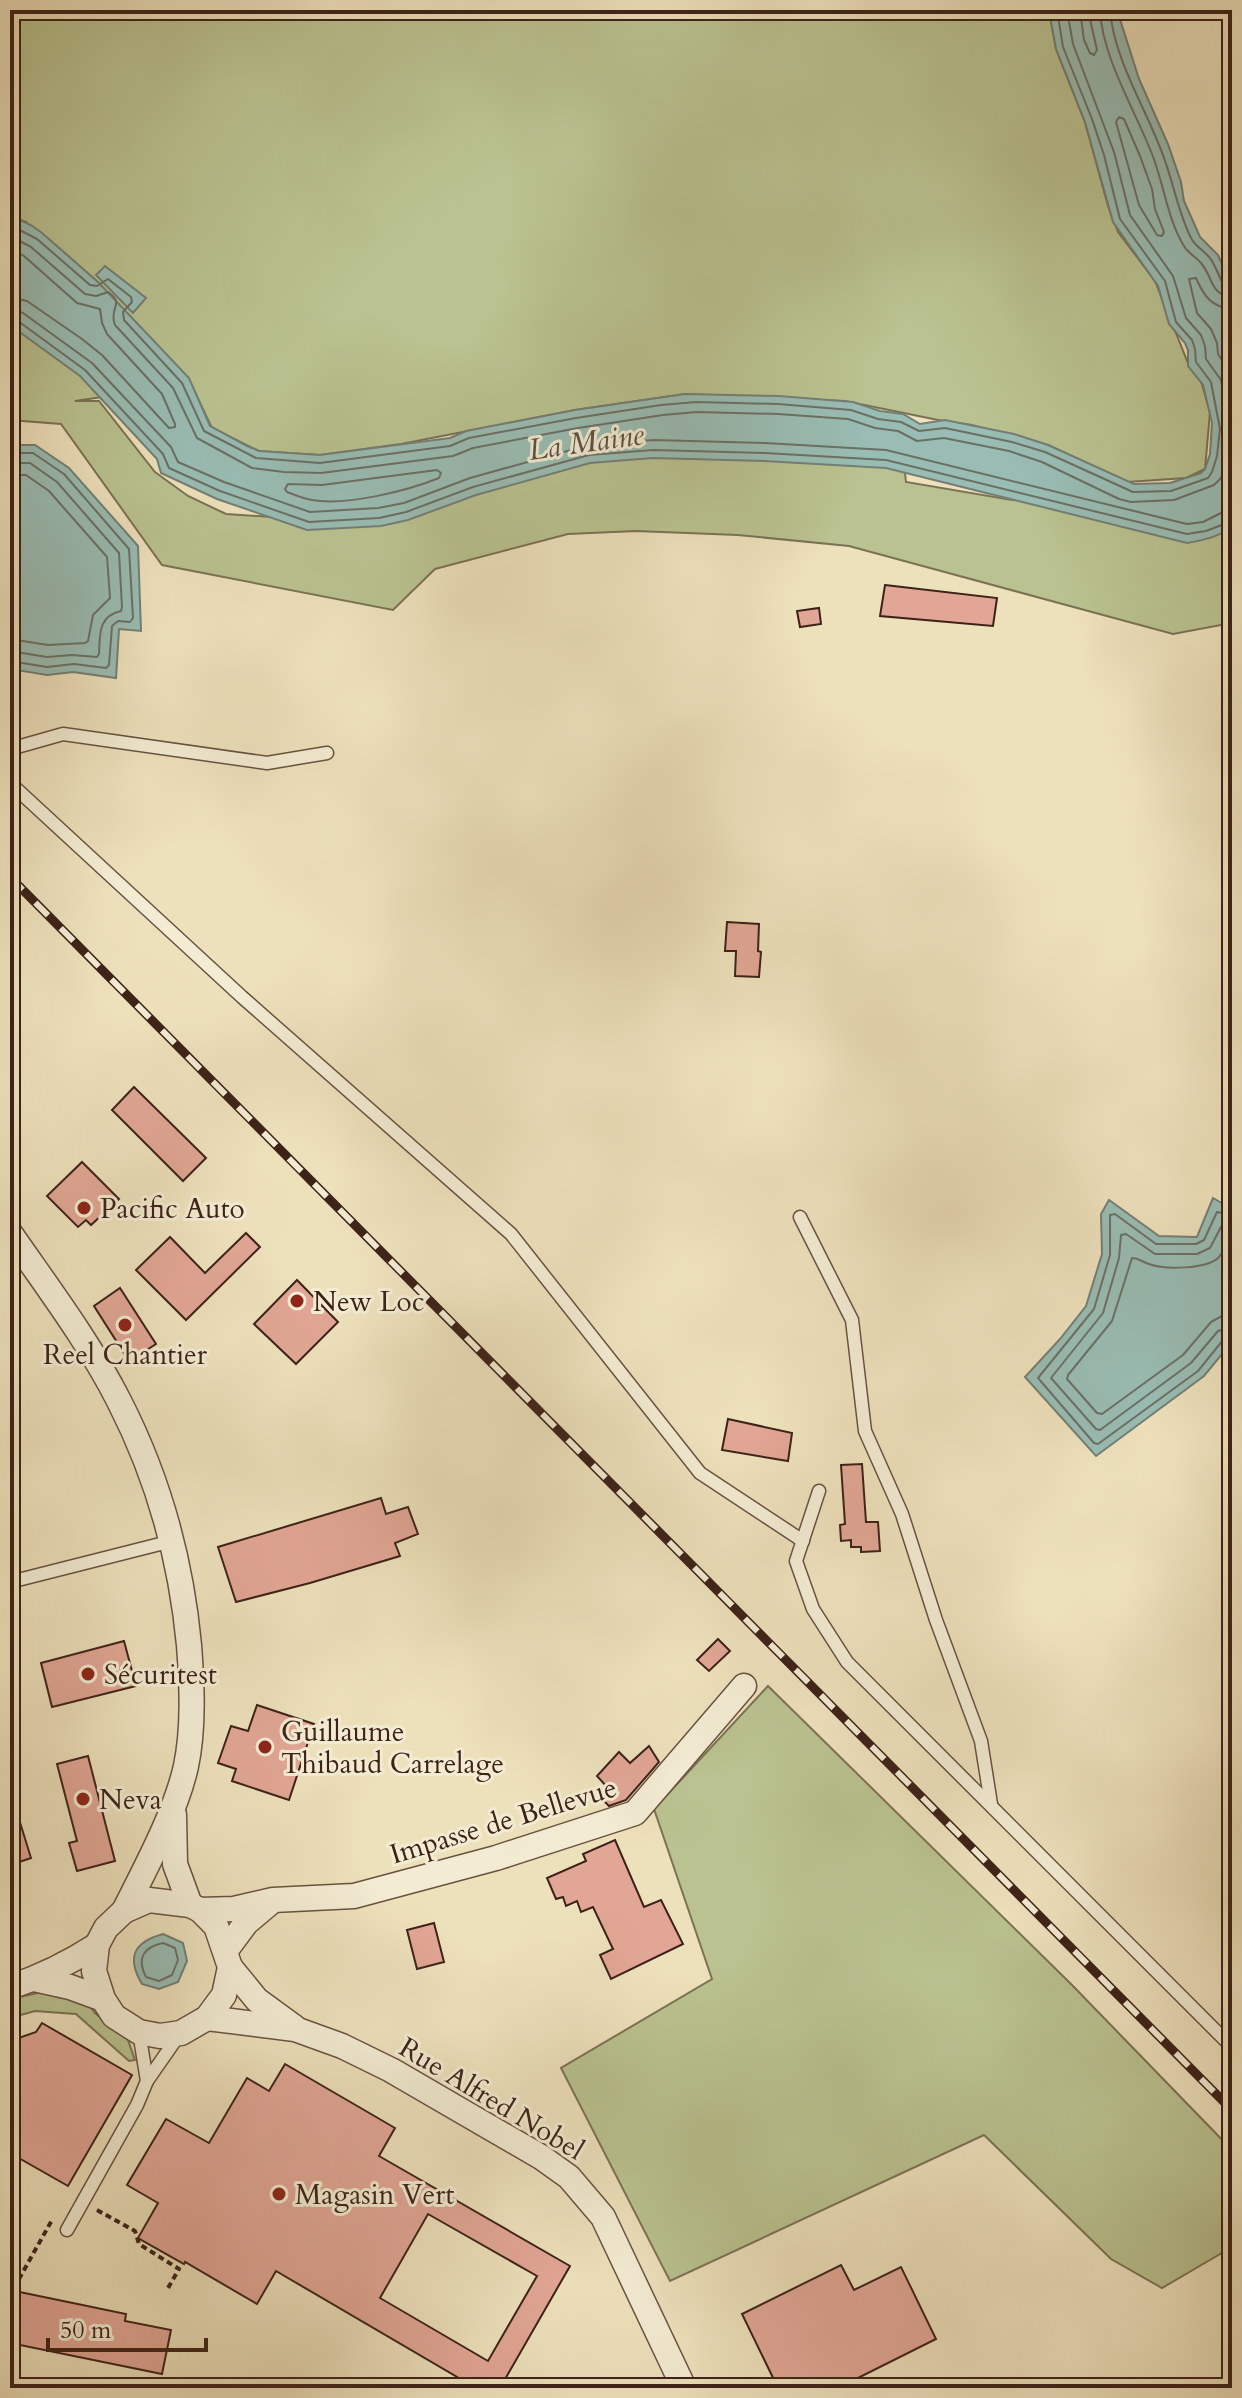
<svg xmlns="http://www.w3.org/2000/svg" width="1242" height="2398" font-family="Cardo,serif">
<style>
.green{fill:#b9c290;stroke:#7b7254;stroke-width:2}
.water{fill:#99bdb4;stroke:#747f76;stroke-width:2}
.lines{fill:none;stroke-linecap:round;stroke-linejoin:round}
.shore{stroke:#6b7066;stroke-width:2}
.building{fill:#e1a695;stroke:#3d2218;stroke-width:2;fill-rule:evenodd}
.lane-casing{stroke:#695241;stroke-width:15}
.street-casing{stroke:#695241;stroke-width:27}
.path{stroke:#3d2218;stroke-width:4;stroke-dasharray:6 4;stroke-linecap:butt}
.lane{stroke:#f3ecd3;stroke-width:12}
.street{stroke:#f3ecd3;stroke-width:24}
.rail-casing{stroke:#3d2218;stroke-width:9}
.rail{stroke:#f3ecd3;stroke-width:6;stroke-dasharray:18;stroke-linecap:butt}
.poi-dot{fill:#8f2418;stroke:#f3ecd3;stroke-width:3}
.labels{text-anchor:middle;stroke-width:6;stroke-linejoin:round;paint-order:stroke}
.poi-label{font-size:28px;fill:#3d2218;stroke:#f3ecd3;text-anchor:start}
.street-label{font-size:28px;fill:#3d2218;stroke:#f3ecd3}
.water-label{font-size:30px;font-style:italic;fill:#595047;stroke:#f3ecd3}
</style>
<rect width="100%" height="100%" fill="#ede1bc"/>
<filter id="stains"><feTurbulence type="fractalNoise" baseFrequency=".0025" numOctaves="4"/><feColorMatrix values="0 0 0 0 .2 0 0 0 0 .09 0 0 0 0 .02 0 0 0 .5 -.17"/></filter>
<radialGradient id="worn" r=".72"><stop offset=".6" stop-color="#630" stop-opacity="0"/><stop offset="1" stop-color="#630" stop-opacity=".3"/></radialGradient>
<g class="green">
<polygon points="10,10 1049,10 1056,49 1085,122 1108,206 1118,232 1155,281 1190,368 1201,381 1210,412 1205,469 1186,478 1127,482 1048,445 972,425 938,420 845,401 685,394 575,410 401,444 320,455 259,451 212,428 191,384 75,401 99,401 155,472 188,496 226,514 317,520 630,448 903,456 906,482 1012,500 1041,487 1232,500 1232,623 1173,634 849,546 738,535 636,531 568,534 435,569 393,610 162,565 61,424 10,420 10,233 26,222 10,216"/>
<polygon points="768,1686 1072,1985 1232,2150 1232,2247 1162,2288 1111,2259 984,2135 670,2281 561,2068 712,1979 654,1809"/>
<polygon points="47,1991 83,1997 95,2013 128,2040 135,2060 129,2061 76,2014 35,2011 10,2018 10,1999"/>
</g>
<g class="water">
<path d="M1049 10H1117L1139 79 1168 144 1181 182 1184 201 1200 237 1218 255 1232 286V527C1218 537 1204 540 1187 543L886 468 764 461 653 458 590 463 476 495 408 520 381 526 307 530 217 499 161 473 157 459 80 376 10 325V216L31 225 42 233 98 282 189 378 210 426 247 446 259 451 320 455 450 438 466 431 575 410 685 394 779 396 853 402 880 411 903 414 920 424 945 420 1014 434 1048 445 1134 484 1170 483 1201 473 1205 469 1210 454 1212 423 1203 385 1188 366V350L1185 343 1169 324 1158 286 1113 222 1085 122 1056 49Z"/>
<polygon points="105,266 146,298 133,313 96,275"/>
<polygon points="10,445 35,445 69,468 138,546 141,631 119,629 116,678 73,672 47,675 10,669"/>
<polygon points="1213,1198 1232,1209 1232,1342 1204,1376 1096,1456 1025,1377 1060,1339 1086,1306 1102,1254 1101,1214 1109,1200 1159,1236 1197,1237"/>
<path d="M163 1934 183 1943 187 1961 178 1982 159 1989 142 1984C126 1957 134 1942 163 1934Z"/>
</g>
<g class="lines">
<g class="shore">
<polyline points="1080,10 1084,40 1090,53 1094,55 1097,50 1088,10"/>
<path d="M1100 10C1102 57 1135 110 1152 154 1164 184 1167 218 1184 246 1188 253 1196 257 1201 263 1213 277 1210 295 1232 297"/>
<path d="M1110 10C1114 59 1144 105 1161 150 1173 179 1177 210 1191 238 1196 248 1207 252 1212 261 1216 268 1219 276 1223 284L1232 286"/>
<polygon points="1119,117 1124,119 1140,156 1152,189 1155,209 1164,232 1162,236 1157,235 1139,205 1116,122"/>
<polyline points="10,225 37,239 90,285 97,286 108,279 131,297 132,302 123,312 124,320 182,383 204,431 256,458 320,463 450,446 469,438 576,418 661,405 696,402 778,404 851,410 878,419 901,422 919,431 945,428 1012,442 1045,452 1133,492 1171,491 1208,478 1212,472 1217,456 1220,429 1211,382 1196,362 1195,349 1192,340 1176,322 1165,281 1120,219 1104,155 1092,119 1063,47 1057,10"/>
<path d="M10 236 31 247 85 294 96 296 108 292C126 304 108 307 115 325L173 388 197 438 252 468 284 472 321 473 453 456 473 448 578 428 663 415 697 412 778 414 848 419 875 428 898 431 917 441 944 438 1009 451 1042 462 1119 499 1131 502 1174 500 1214 485 1221 478 1224 468 1230 430 1221 380 1206 359 1205 346 1201 335 1186 318 1173 276 1130 215 1114 152 1073 44 1067 10"/>
<polyline points="10,248 24,256 77,303 100,309 102,323 107,334 162,394 175,424 175,427 169,428 102,355 82,339 27,301 10,297"/>
<polyline points="10,309 23,313 92,363 171,447 178,462 224,482 310,512 378,508 404,503 470,478 589,445 654,440 765,443 886,450 1187,524 1203,522 1223,512 1232,511"/>
<path d="M1232 309C1211 307 1204 296 1196 278L1189 279 1197 313 1211 329 1217 343 1218 354 1232 376"/>
<polyline points="10,320 18,321 85,370 163,454 169,468 220,491 309,522 379,518 406,512 473,487 589,455 653,450 765,453 886,460 1187,534 1206,531 1232,521"/>
<polyline points="10,453 33,453 64,474 129,549 133,618 130,622 118,621 112,626 109,665 106,668 74,664 47,667 10,661"/>
<path d="M10 463H30L57 482 119 553 122 607 121 611C98 616 100 634 99 654L97 657 72 655 47 657 10 651"/>
<path d="M437 470 441 473 439 478C407 491 346 506 312 500 304 499 295 495 287 492L285 489 288 484 322 485Z"/>
<polyline points="10,475 26,475 49,491 107,557 110,598 93,615 88,641 85,643 48,645 10,639"/>
<polyline points="1232,1215 1217,1212 1204,1240 1196,1244 1156,1244 1115,1214 1110,1215 1110,1255 1094,1309 1038,1378 1094,1443 1098,1444 1198,1371 1223,1340 1232,1337"/>
<polyline points="1232,1225 1222,1225 1210,1248 1197,1254 1155,1254 1126,1234 1121,1235 1119,1258 1103,1313 1051,1378 1096,1429 1100,1430 1191,1363 1218,1331 1232,1327"/>
<path d="M1232 1237C1226 1243 1224 1252 1218 1258 1206 1269 1165 1270 1149 1264 1142 1262 1139 1258 1132 1258L1112 1321 1068 1375 1067 1379 1097 1413 1102 1414 1183 1355 1211 1322 1222 1316 1232 1315"/>
<path d="M163 1943 175 1948 178 1960 172 1975 159 1981 146 1977C136 1958 144 1947 163 1943Z"/>
</g>
</g>
<g class="building">
<polygon points="885,585 997,598 993,626 880,616"/>
<polygon points="819,608 821,624 800,627 797,611"/>
<polygon points="727,922 759,924 758,951 761,952 759,977 735,976 736,951 725,951"/>
<polygon points="134,1087 206,1158 183,1181 112,1110"/>
<polygon points="82,1162 119,1199 91,1225 86,1220 78,1227 47,1196"/>
<polygon points="246,1233 260,1247 186,1320 136,1270 170,1237 205,1273"/>
<polygon points="297,1280 338,1322 296,1364 254,1324"/>
<polygon points="120,1288 156,1344 129,1361 94,1306"/>
<polygon points="728,1419 792,1433 788,1461 722,1450"/>
<polygon points="862,1464 866,1522 878,1522 880,1551 861,1552 861,1547 851,1547 851,1540 841,1541 840,1525 845,1524 841,1465"/>
<polygon points="381,1498 386,1514 408,1507 418,1534 395,1543 400,1556 310,1583 236,1602 218,1547"/>
<polygon points="718,1639 730,1651 709,1671 697,1660"/>
<polygon points="124,1641 136,1686 52,1707 41,1663"/>
<polygon points="257,1705 314,1724 289,1800 232,1781 236,1769 218,1763 231,1726 248,1731"/>
<polygon points="649,1746 659,1762 626,1800 609,1806 600,1797 608,1788 597,1776 619,1752 630,1763"/>
<polygon points="88,1756 115,1861 77,1871 69,1843 77,1841 57,1764"/>
<polygon points="10,1803 14,1803 31,1858 10,1865"/>
<polygon points="615,1840 644,1907 661,1900 683,1944 611,1979 600,1955 613,1949 593,1907 581,1912 577,1901 566,1906 563,1897 556,1899 547,1878 586,1861 583,1854"/>
<polygon points="434,1923 444,1962 417,1969 407,1930"/>
<polygon points="42,2023 132,2075 68,2186 10,2153 10,2041 36,2032"/>
<path d="M285 2064 395 2128 379 2156 570 2266 500 2388H476L276 2271 257 2304 185 2262 184 2264 138 2238 158 2203 127 2185 166 2119 209 2143 247 2078 269 2091ZM428 2214 537 2276 488 2361 380 2298Z"/>
<polygon points="841,2265 854,2290 901,2267 936,2339 838,2388 778,2388 742,2314"/>
<polygon points="10,2290 126,2314 125,2321 171,2330 162,2374 10,2343"/>
</g>
<g class="lines">
<g class="lane-casing">
<g id="lane">
<polyline points="10,749 63,734 267,763 327,753"/>
<polyline points="10,783 242,997 511,1234 700,1473 803,1541"/>
<polyline points="800,1217 852,1320 865,1431 902,1514 936,1620 981,1741 991,1804"/>
<polyline points="819,1491 796,1561 813,1609 847,1662 1232,2047"/>
<polyline points="10,1582 172,1541"/>
<polyline points="139,2032 147,2081"/>
<polyline points="67,2230 137,2105 147,2081 179,2035"/>
</g>
</g>
<g class="street-casing">
<g id="street">
<path d="M10 1233C48 1288 89 1342 119 1401 158 1477 181 1560 189 1645 192 1684 194 1728 186 1766 176 1812 145 1869 124 1911"/>
<polyline points="174,1815 175,1864 190,1905"/>
<polyline points="200,1910 234,1909 273,1900 354,1896 496,1858 635,1813 744,1686"/>
<polyline points="226,1950 246,1923 271,1902"/>
<polyline points="230,1967 257,2000 294,2027"/>
<polyline points="34,1979 70,1987 103,1999 114,2016 139,2032 160,2036 181,2033 207,2018 224,1995 230,1967 216,1926 200,1910 190,1905 149,1900 124,1911 106,1928 97,1945 94,1971 103,1999"/>
<path d="M10 1987C41 1977 69 1963 97 1945"/>
<polyline points="207,2018 295,2029 342,2046 391,2070 541,2157 569,2177 603,2217 684,2388"/>
</g>
</g>
<g class="path">
<polyline points="97,2210 135,2231 139,2244 179,2269 168,2288"/>
<polyline points="14,2288 52,2220"/>
</g>
<use href="#lane" class="lane"/>
<use href="#street" class="street"/>
<g class="rail-casing">
<polyline id="rail" points="10,877 1232,2110"/>
</g>
<use href="#rail" class="rail"/>
</g>
<g class="poi-dot">
<circle cx="84" cy="1208" r="8"/>
<circle cx="297" cy="1301" r="8"/>
<circle cx="125" cy="1325" r="8"/>
<circle cx="88" cy="1674" r="8"/>
<circle cx="265" cy="1747" r="8"/>
<circle cx="83" cy="1799" r="8"/>
<circle cx="279" cy="2194" r="8"/>
</g>
<g class="labels">
<g class="poi-label">
<text x="100" y="1218">Pacific Auto</text>
<text x="313" y="1311">New Loc</text>
<text x="125" y="1364" text-anchor="middle">Reel Chantier</text>
<text x="104" y="1684">Sécuritest</text>
<text x="281" y="1741">Guillaume<tspan x="281" dy="32">Thibaud Carrelage</tspan></text>
<text x="99" y="1809">Neva</text>
<text x="295" y="2204">Magasin Vert</text>
</g>
<g class="street-label">
<text transform="translate(503 1820) rotate(-17)" y="10">Impasse de Bellevue</text>
<text transform="translate(492 2098) rotate(31)" y="10">Rue Alfred Nobel</text>
</g>
<g class="water-label">
<text transform="translate(586 442) rotate(-8)" y="10">La Maine</text>
</g>
</g>
<rect width="1242" height="2398" fill="none" stroke="#ede1bc" stroke-width="40"/>
<rect x="12" y="12" width="1218" height="2374" fill="none" stroke="#3d2218" stroke-width="4"/>
<rect x="20" y="20" width="1202" height="2358" fill="none" stroke="#3d2218" stroke-width="2"/>
<path d="M48 2338v12h158v-12" fill="none" stroke="#3d2218" stroke-width="4"/>
<text x="60" y="2338" font-size="24" fill="#3d2218" stroke="#f3ecd3" stroke-width="6" paint-order="stroke">50 m</text>
<rect width="100%" height="100%" filter="url(#stains)"/>
<rect width="100%" height="100%" fill="url(#worn)"/>
</svg>
